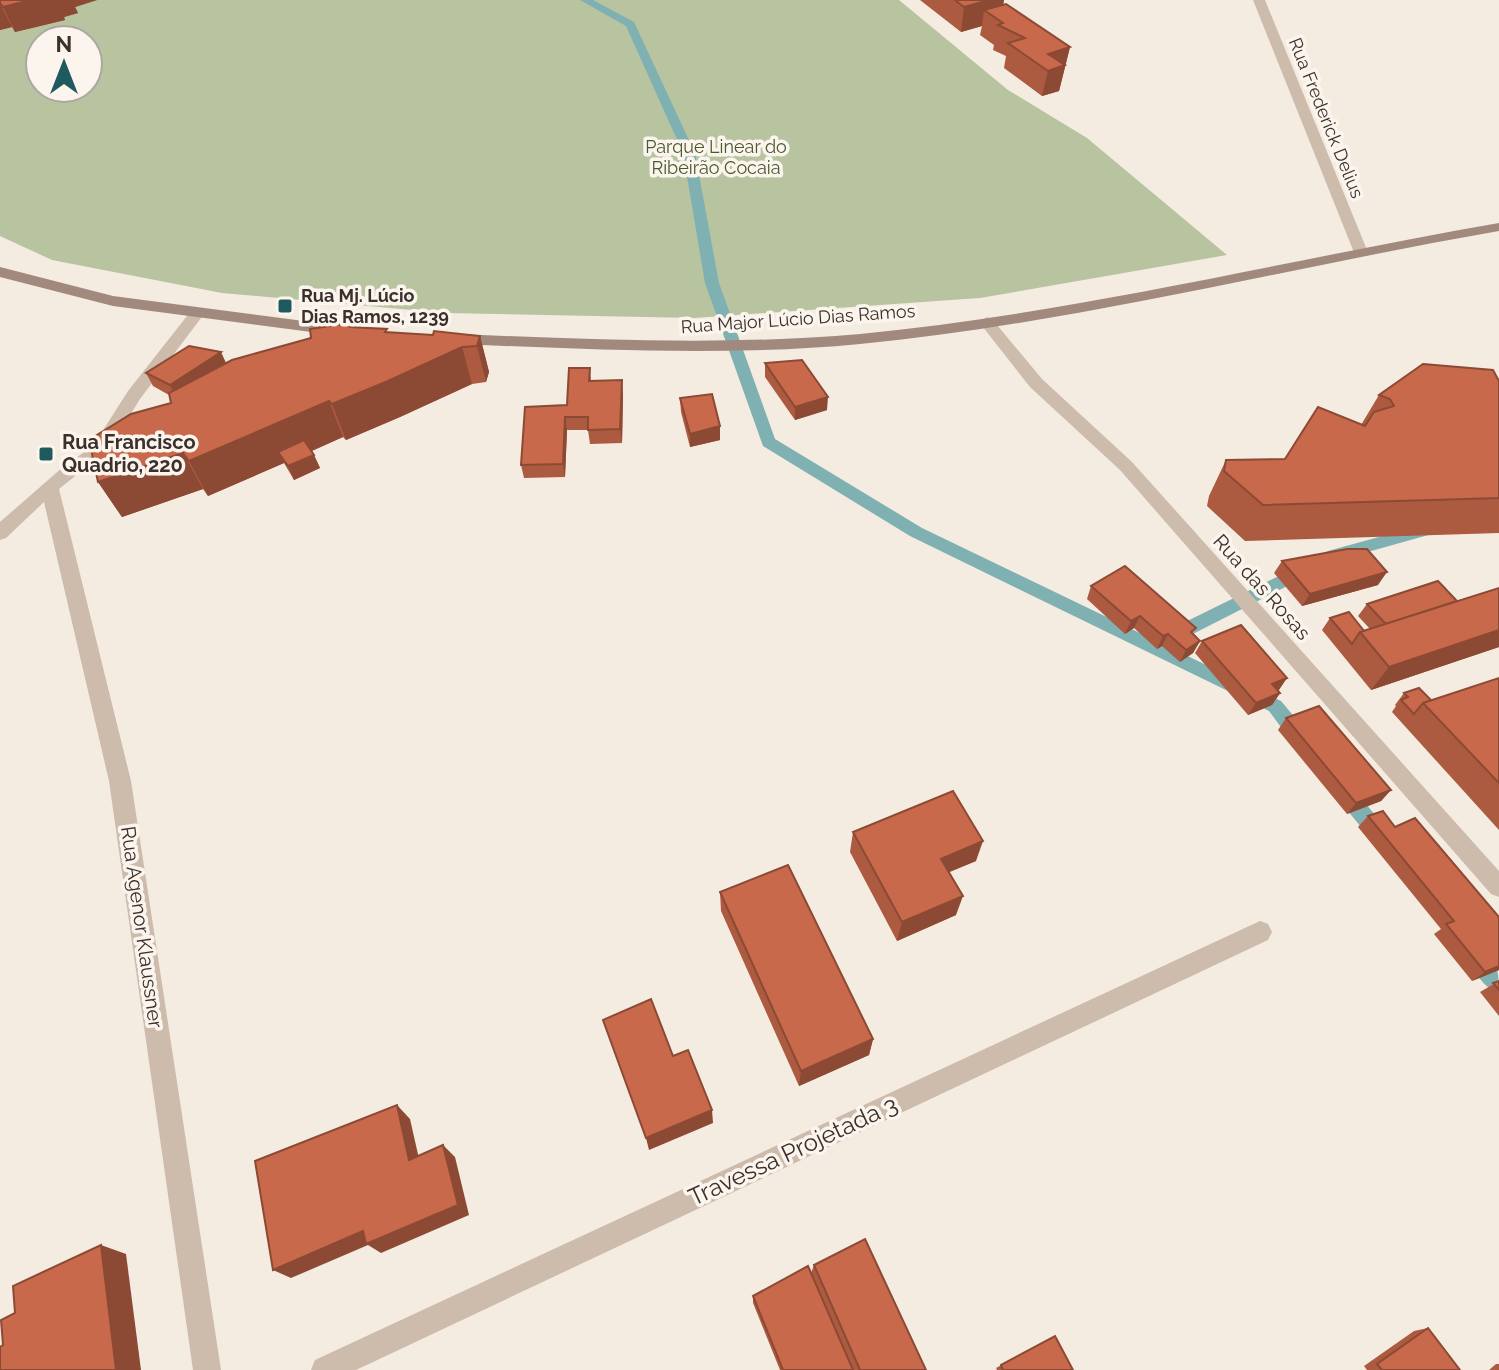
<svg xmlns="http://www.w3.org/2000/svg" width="1499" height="1370" font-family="Raleway,sans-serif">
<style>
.green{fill:#b8c4a0;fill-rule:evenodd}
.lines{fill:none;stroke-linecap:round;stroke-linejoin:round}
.stream{fill:#7fb0b2;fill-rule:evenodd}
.street{fill:#cdbbac;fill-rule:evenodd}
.secondary{fill:#a18a7d;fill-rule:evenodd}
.wall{fill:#ac5a40}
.shaded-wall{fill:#8c4a34}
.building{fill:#c8694b;stroke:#8c4a34;stroke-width:2}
.poi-dot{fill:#1f5a5e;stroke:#fbf5ee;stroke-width:3}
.labels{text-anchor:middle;stroke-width:7;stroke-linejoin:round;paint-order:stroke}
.far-street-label{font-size:18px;fill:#3b302b;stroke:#fbf5ee}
.far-park-label{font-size:18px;fill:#4a5a2e;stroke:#fbf5ee}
.far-poi-label{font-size:18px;font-weight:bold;fill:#3b302b;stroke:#fbf5ee;text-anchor:start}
.poi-label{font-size:20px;font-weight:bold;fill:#3b302b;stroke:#fbf5ee;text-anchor:start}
.street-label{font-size:20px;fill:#3b302b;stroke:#fbf5ee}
.near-street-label{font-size:24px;fill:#3b302b;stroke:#fbf5ee}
</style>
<rect width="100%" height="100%" fill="#f4ebe1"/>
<path class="green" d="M0 0H899L1008 90 1087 138 1227 255 980 298 694 318 446 313 222 293 52 260 0 236ZM40 40H88V88H40Z"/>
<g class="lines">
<g class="stream">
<polygon points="580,0 593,0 634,22 695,153 719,283 775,439 922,528 1281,701 1308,733 1310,739 1308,745 1301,747 1294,745 1269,711 910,536 763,446 705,283 683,153 626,26"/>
<polygon points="1426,524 1432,526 1434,530 1432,534 1328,563 1320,557 1328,551"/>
<polygon points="1301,565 1309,571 1307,576 1177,642 1165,642 1162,637 1165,632"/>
<polygon points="1345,785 1352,787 1389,832 1392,838 1389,844 1382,847 1375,844 1338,799 1335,793 1338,787"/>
<path d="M1476 945C1498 954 1499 974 1499 994 1485 989 1471 969 1466 955L1469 948Z"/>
</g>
<g class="street">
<polygon points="1253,0 1265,0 1367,250 1365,253 1355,253 1353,250"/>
<polygon points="196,309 204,314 140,399 117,436 125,442 122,446 90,464 59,489 131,781 221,1370 193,1370 109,781 44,502 6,538 0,540 0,522 63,467 93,446 128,391 191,311"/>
<polygon points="987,317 992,319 1042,379 1132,462 1499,871 1499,897 1491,894 1120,470 1030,387 979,322"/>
<polygon points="1260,921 1268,924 1272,932 1268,940 356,1370 311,1370 315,1360"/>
</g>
<g class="secondary">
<path d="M1499 223V231C1286 268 1075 323 860 344 725 357 589 349 454 344L446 339 454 334C589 339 725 346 860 334 1075 313 1286 260 1499 223Z"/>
<polygon points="0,267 113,296 342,326 350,331 342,336 113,306 0,277"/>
</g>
</g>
<g class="wall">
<polygon points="0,0 97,0 75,7 78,13 64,17 65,20 15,32 12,27 0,30"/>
<polygon points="920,0 1004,0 1003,5 1070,47 1059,91 1042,96 1004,68 1006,56 993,50 994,45 980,35 982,26 961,32"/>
<polygon points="350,323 352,328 388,333 433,335 480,336 489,372 486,382 472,384 400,417 346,440 343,437 312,451 320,468 294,480 284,463 208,496 203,489 122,517 98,482 171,403 169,395 153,386 146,373 226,363 311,338"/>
<polygon points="765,363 827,410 795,420 765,377"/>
<polygon points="590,368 591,381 623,394 622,443 590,444 588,430 567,430 565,477 524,478 521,465 567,405"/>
<polygon points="1499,381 1499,533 1245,541 1207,506 1209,496 1226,460 1285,459 1361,425 1379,395"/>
<polygon points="680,398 720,440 690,447 681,412"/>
<polygon points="1282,561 1378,585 1302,606 1274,573"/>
<polygon points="1091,586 1193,634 1200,641 1193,653 1180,662 1162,646 1157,649 1134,628 1125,634 1087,599"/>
<polygon points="1499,588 1499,647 1371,690 1322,630 1330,618 1364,631 1370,629 1358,616 1367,604 1457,601"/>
<polygon points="1202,641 1287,678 1278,690 1280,693 1272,705 1248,715 1195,653"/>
<polygon points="1499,678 1499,830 1392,712 1396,706 1395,705 1404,693 1431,700"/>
<polygon points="1286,718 1391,790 1381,801 1347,814 1278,730"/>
<polygon points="1368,816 1395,827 1499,917 1499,970 1472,981 1434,934 1441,929 1358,827"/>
<polygon points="853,832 976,861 949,872 956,915 897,941 850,852"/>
<polygon points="720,892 873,1039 869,1055 799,1086 721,911"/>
<polygon points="1499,981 1499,1016 1480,992"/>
<polygon points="814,1265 926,1370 780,1370 753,1303 753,1296 811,1273"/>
<polygon points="1428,1328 1460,1370 1367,1370 1364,1366 1414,1331"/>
<polygon points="1055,1336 1073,1370 997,1370 996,1368"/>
<polygon points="1496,1364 1499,1364 1499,1370 1489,1370"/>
</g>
<g class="shaded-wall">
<polygon points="31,0 97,0 75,7 78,13 64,17 65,20 15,32 3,7"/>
<polygon points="977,0 1004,0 1002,12 984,10 982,26 961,32 964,7"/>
<polygon points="0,4 12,27 0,30"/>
<polygon points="1070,47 1059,91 1042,96 1048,71 1048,54"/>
<polygon points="480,336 489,372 486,382 477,346"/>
<polygon points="462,347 472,384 400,417 346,440 332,404"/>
<polygon points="221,352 227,365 177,399 170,385"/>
<polygon points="622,380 623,394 622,443 620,429"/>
<polygon points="828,397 827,410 795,420 795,407"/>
<polygon points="329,401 343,437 286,462 278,452 284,463 208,496 189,461"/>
<polygon points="565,417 567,430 565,477 563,464"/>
<polygon points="720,426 720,440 690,447 690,434"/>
<polygon points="183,453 203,489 122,517 98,482"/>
<polygon points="314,455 320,468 294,480 288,466"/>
<polygon points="1387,572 1378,585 1302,606 1310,594"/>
<polygon points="1140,616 1134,628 1125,634 1131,621"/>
<polygon points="1499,630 1499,647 1371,690 1389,667"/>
<polygon points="1168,634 1162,646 1157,649 1163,636"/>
<polygon points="1200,641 1193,653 1180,662 1186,650"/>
<polygon points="1287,678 1279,690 1264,696 1272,684"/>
<polygon points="1280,693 1272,705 1248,715 1256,703"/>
<polygon points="1391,790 1381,801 1347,814 1356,803"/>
<polygon points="983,841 976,861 935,878 941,859"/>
<polygon points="963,896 956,915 897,941 902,922"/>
<polygon points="1499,966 1499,970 1472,981 1485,972"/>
<polygon points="873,1039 869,1055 799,1086 801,1071"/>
<polygon points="397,1105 410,1119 422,1172 409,1160"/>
<polygon points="712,1110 713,1123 649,1150 646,1138"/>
<polygon points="443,1145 455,1157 469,1215 381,1253 368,1245 291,1278 273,1270"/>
<polygon points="101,1245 126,1254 141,1370 116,1370"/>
</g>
<g class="building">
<polygon points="0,0 31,0 3,7 0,3"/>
<polygon points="955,0 985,0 986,1 964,7"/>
<polygon points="1006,4 1070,47 1048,54 1065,65 1048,71 1008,43 1025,38 998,25 1003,23 984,10"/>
<polygon points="350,323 350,327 387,329 385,332 433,335 434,331 480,336 477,346 462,347 388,381 332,404 329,401 189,461 183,453 98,482 89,440 131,414 171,403 169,393 232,360 311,338 310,329"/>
<polygon points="189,346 221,352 170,385 146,373"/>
<polygon points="802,360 828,397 795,407 765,363"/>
<polygon points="1423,364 1493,370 1499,381 1499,498 1263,505 1224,471 1226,460 1285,459 1318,407 1365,426 1374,412 1394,406 1390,399 1379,395"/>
<polygon points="569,368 590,368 589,381 622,380 620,429 588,430 588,417 565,417 563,464 521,465 525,407 567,405"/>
<polygon points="712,394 720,426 690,434 680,398"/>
<polygon points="304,440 314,455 288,466 278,452"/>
<polygon points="1347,549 1367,549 1387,572 1310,594 1282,561"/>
<polygon points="1125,566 1196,628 1191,632 1200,641 1186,650 1168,634 1163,636 1140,616 1131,621 1091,586"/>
<polygon points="1438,581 1457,601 1386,624 1367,604"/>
<polygon points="1499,588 1499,630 1389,667 1360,632"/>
<polygon points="1349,612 1364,631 1360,632 1352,644 1330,618"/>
<polygon points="1241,625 1287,678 1272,684 1280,693 1256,703 1202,641"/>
<polygon points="1499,678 1499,783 1423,703"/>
<polygon points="1419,688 1431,700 1423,703 1414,714 1401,700 1408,697 1404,693"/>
<polygon points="1319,706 1391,790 1356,803 1286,718"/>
<polygon points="953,791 983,841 941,859 963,896 902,922 853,832"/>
<polygon points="1383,811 1395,827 1415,818 1499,917 1499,966 1485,972 1446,924 1454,921 1368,816"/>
<polygon points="788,865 873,1039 801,1071 720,892"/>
<polygon points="1499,981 1499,990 1493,983"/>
<polygon points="651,999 673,1056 688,1050 712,1110 646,1138 603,1020"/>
<polygon points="397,1105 409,1160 443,1145 458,1205 366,1244 363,1231 273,1270 255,1161"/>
<polygon points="865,1239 926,1370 860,1370 814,1265"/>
<polygon points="101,1245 116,1370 0,1370 0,1347 3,1345 1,1320 15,1313 13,1286"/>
<polygon points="808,1266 853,1370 783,1370 753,1296"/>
<polygon points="1428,1328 1460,1370 1382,1370 1377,1364"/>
<polygon points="1055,1336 1073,1370 1003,1370 1001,1365"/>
</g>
<g class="poi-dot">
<rect x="277" y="298" width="16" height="16" rx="4"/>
<rect x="38" y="446" width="16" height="16" rx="4"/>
</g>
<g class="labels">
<g class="far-street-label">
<text transform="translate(1326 118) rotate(68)" y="6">Rua Frederick Delius</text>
<text transform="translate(798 319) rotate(-4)" y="6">Rua Major Lúcio Dias Ramos</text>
</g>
<g class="far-park-label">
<text x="716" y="153">Parque Linear do<tspan x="716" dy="21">Ribeirão Cocaia</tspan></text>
</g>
<g class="far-poi-label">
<text x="301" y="302">Rua Mj. Lúcio<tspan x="301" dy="21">Dias Ramos, 1239</tspan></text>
</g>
<g class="poi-label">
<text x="62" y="449">Rua Francisco<tspan x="62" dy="23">Quadrio, 220</tspan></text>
</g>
<g class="street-label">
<text transform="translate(1262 587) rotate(48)" y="7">Rua das Rosas</text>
<text transform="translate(142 927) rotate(82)" y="7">Rua Agenor Klaussner</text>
</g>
<g class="near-street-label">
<text transform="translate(793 1151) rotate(-25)" y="8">Travessa Projetada 3</text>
</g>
</g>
<g transform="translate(64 64)"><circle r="38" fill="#fbf5ee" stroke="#aea6a0" stroke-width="2"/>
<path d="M0-6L14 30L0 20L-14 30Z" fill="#1f5a5e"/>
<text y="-12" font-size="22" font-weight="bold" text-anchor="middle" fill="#3b302b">N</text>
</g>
</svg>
